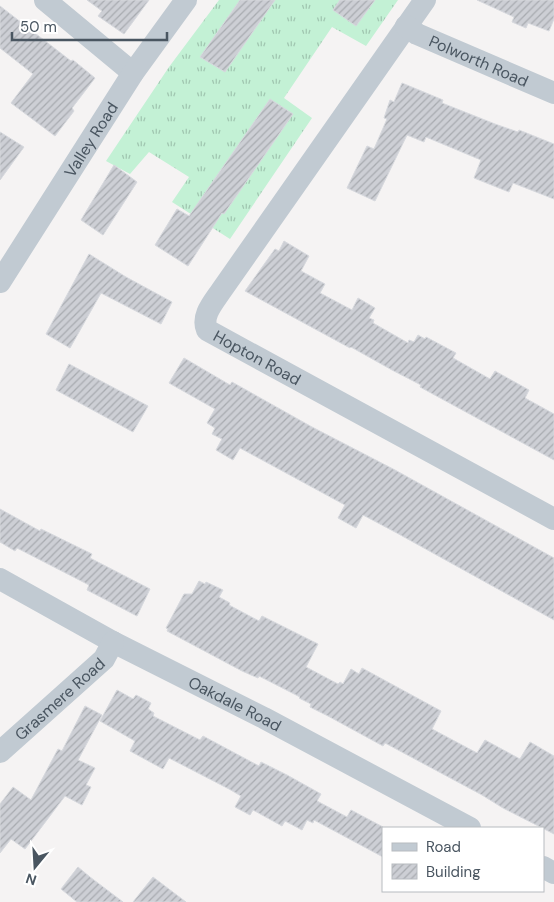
<svg xmlns="http://www.w3.org/2000/svg" width="554" height="902" font-family="'DM Sans',sans-serif">
<style>
.grass{fill:url(#grass-tufts)}
.building{fill:url(#building-hatch);stroke:#d7d9de}
.lines{fill:none;stroke-linecap:round;stroke-linejoin:round}
.street{stroke:#c1cad2;stroke-width:22}
.labels{text-anchor:middle;stroke-width:4;stroke-linejoin:round;paint-order:stroke}
.street-label{font-size:16px;fill:#4a5661;stroke:#fff}
</style>
<defs>
<pattern id="grass-tufts" width="24" height="20" patternUnits="userSpaceOnUse" patternTransform="scale(1.25)"><rect width="24" height="20" fill="#c3f1d5"/><path d="M3 7l-1-3M5 7V3M7 7l1-3M15 17l-1-3M17 17v-4M19 17l1-3" fill="none" stroke="#a0c6b0"/></pattern>
<pattern id="building-hatch" width="6" height="6" patternUnits="userSpaceOnUse" patternTransform="scale(1.25)"><rect width="6" height="6" fill="#cdcfd5"/><path d="M-1 1l2-2M0 6l6-6M5 7l2-2" fill="none" stroke="#a8abb0"/></pattern>
</defs>
<rect width="100%" height="100%" fill="#f5f3f3"/>
<polygon class="grass" points="219,0 398,0 366,46 332,27 284,98 312,118 230,239 172,202 189,177 149,152 130,174 106,161 169,67"/>
<g class="building">
<polygon points="87,0 149,0 124,34 98,16 102,11"/>
<polygon points="240,0 275,0 225,72 200,57"/>
<polygon points="340,0 375,0 356,26 333,10"/>
<polygon points="477,0 554,0 554,19 549,31 528,23 526,28 512,22 514,17"/>
<polygon points="0,6 71,61 73,60 95,78 72,108 74,111 55,136 11,103 33,74 0,48"/>
<polygon points="402,83 443,100 442,103 495,124 518,132 519,130 554,144 554,199 513,183 509,192 474,178 481,160 426,137 424,142 407,135 375,201 347,188 367,146 374,149 387,119 384,118 390,100 394,102"/>
<polygon points="270,99 293,114 224,214 222,213 188,266 155,245 177,209 189,216"/>
<polygon points="0,132 24,147 0,180"/>
<polygon points="114,165 137,182 103,235 81,220"/>
<polygon points="284,241 309,256 301,271 325,284 320,293 352,310 358,298 375,308 369,318 374,320 373,323 408,343 409,340 414,342 418,335 425,339 426,337 456,353 453,358 490,379 495,371 529,390 525,398 554,414 554,460 420,387 421,385 392,370 351,347 350,348 245,291 275,249 279,251"/>
<polygon points="89,254 126,277 172,302 161,324 101,293 70,348 46,334"/>
<polygon points="184,358 230,385 232,382 312,427 395,470 554,558 554,620 395,532 363,515 356,528 338,518 345,505 240,448 233,460 216,450 222,439 212,434 215,428 207,423 215,409 169,383"/>
<polygon points="69,364 148,406 133,432 56,390"/>
<polygon points="0,509 40,531 41,529 92,554 90,558 150,589 137,616 87,590 89,585 17,548 15,551 0,542"/>
<polygon points="199,581 205,584 206,582 223,590 219,597 230,603 229,605 259,621 262,616 318,644 306,667 338,684 340,682 343,684 351,669 359,674 362,668 441,711 432,729 477,753 485,740 520,759 530,742 554,756 554,834 503,808 482,795 385,743 383,746 328,716 310,707 311,704 299,698 300,697 259,676 258,678 242,671 167,631 168,629 166,628 184,594 192,594"/>
<polygon points="117,690 133,699 136,695 151,703 148,709 154,713 153,716 200,740 203,736 259,766 261,762 287,775 321,794 317,801 347,817 351,810 383,827 383,857 314,820 313,823 307,820 302,830 285,821 282,826 253,810 250,815 235,807 241,796 229,789 169,758 163,769 130,751 135,741 100,721"/>
<polygon points="85,706 102,715 78,760 95,768 86,785 91,787 82,805 65,796 25,849 11,839 0,853 0,804 13,787 31,800 58,749 62,751"/>
<polygon points="78,867 90,877 123,902 77,902 61,889"/>
<polygon points="153,877 186,902 133,902"/>
</g>
<g class="lines">
<g class="street">
<polyline points="45,0 133,73"/>
<path id="s1" d="M425 0 221 291C213 303 201 316 207 330L554 519"/>
<path id="s2" d="M406 26 417 34 554 93"/>
<path id="s3" d="M0 282 133 73 186 0"/>
<path id="s4" d="M0 579 113 642 264 718 470 828"/>
<path id="s5" d="M0 752 104 659 113 642"/>
<polyline points="543,867 554,873"/>
</g>
</g>
<g class="labels">
<g class="street-label">
<text dy="6" stroke="none"><textPath href="#s2" startOffset="81">Polworth Road</textPath></text>
<text dy="6" stroke="none"><textPath href="#s3" startOffset="169">Valley Road</textPath></text>
<text dy="6" stroke="none"><textPath href="#s1" startOffset="456">Hopton Road</textPath></text>
<text dy="6" stroke="none"><textPath href="#s5" startOffset="80">Grasmere Road</textPath></text>
<text dy="6" stroke="none"><textPath href="#s4" startOffset="266">Oakdale Road</textPath></text>
</g>
</g>
<rect x="382" y="827" width="162" height="65" fill="#ffffff" stroke="#b7bbc0"/>
<rect x="392" y="843" width="25" height="8" fill="#c1cad2" stroke="#b7bbc0"/>
<text x="426" y="852" font-size="15" fill="#4a5661">Road</text>
<rect x="392" y="864" width="25" height="15" fill="url(#building-hatch)" stroke="#b7bbc0"/>
<text x="426" y="877" font-size="15" fill="#4a5661">Building</text>
<g transform="translate(35 867) rotate(198)" stroke="#ffffff" stroke-width="4" paint-order="stroke">
<path d="M0-4L9 19L0 12L-9 19Z" fill="#4a5661"/>
<text y="-8" font-size="14" font-weight="bold" text-anchor="middle" fill="#4a5661">N</text>
</g>
<path d="M12 32v8h155v-8" fill="none" stroke="#4a5661" stroke-width="2.5"/>
<text x="20" y="32" font-size="15" fill="#4a5661" stroke="#ffffff" stroke-width="4" paint-order="stroke">50 m</text>
</svg>
